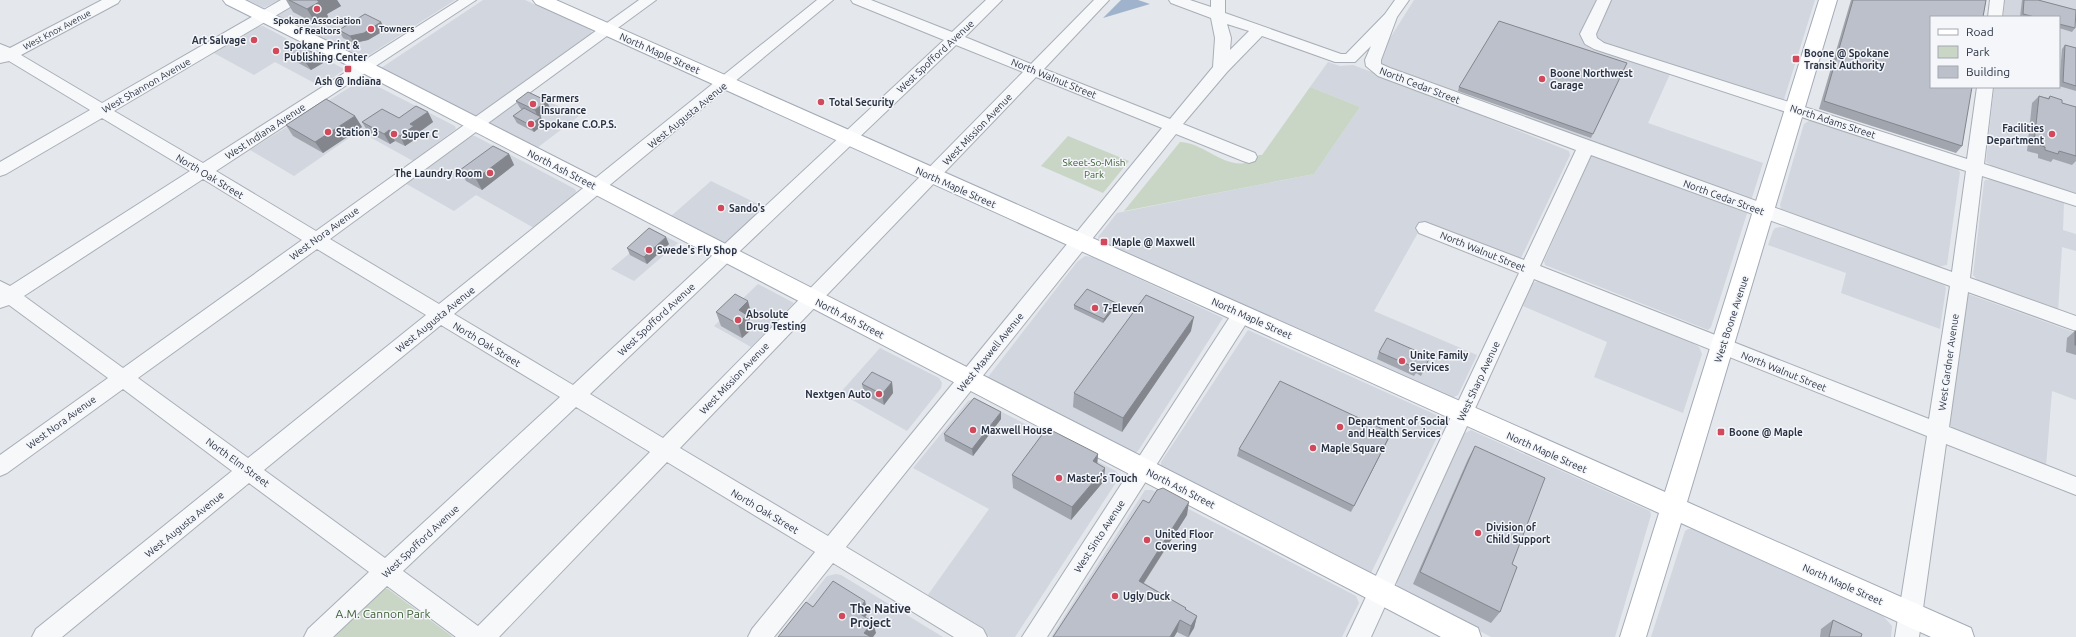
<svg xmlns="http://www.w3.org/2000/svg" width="2076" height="637" font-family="Ubuntu,sans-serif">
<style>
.built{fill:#d2d6de}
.green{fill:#c9d6c5}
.water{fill:#9fb4cc}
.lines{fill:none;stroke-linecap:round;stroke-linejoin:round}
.minor-casing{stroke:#a9aeb7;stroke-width:2}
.major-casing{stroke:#a3abb8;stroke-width:2}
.minor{fill:#f7f8fa;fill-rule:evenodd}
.major{fill:#fff;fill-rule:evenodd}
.wall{fill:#a1a5ae}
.shaded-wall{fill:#83868d}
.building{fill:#bbc0ca;stroke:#83868d}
.poi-dot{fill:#d1495b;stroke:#f4f6f9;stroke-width:1.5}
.labels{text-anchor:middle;stroke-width:3;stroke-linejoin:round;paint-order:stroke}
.far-poi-label{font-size:9px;font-weight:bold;fill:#2b3445;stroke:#f4f6f9}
.far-street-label{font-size:9px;fill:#2b3445;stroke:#f4f6f9}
.poi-label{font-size:10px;font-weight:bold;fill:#2b3445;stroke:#f4f6f9;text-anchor:start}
.street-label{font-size:10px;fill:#2b3445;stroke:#f4f6f9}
.park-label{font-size:10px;fill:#3f6138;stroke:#f4f6f9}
.near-poi-label{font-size:12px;font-weight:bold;fill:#2b3445;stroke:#f4f6f9;text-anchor:start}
.near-park-label{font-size:12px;fill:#3f6138;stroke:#f4f6f9}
</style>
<rect width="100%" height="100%" fill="#e4e7ec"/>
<g class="built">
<polygon points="247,0 280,0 263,8"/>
<polygon points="301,0 455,0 366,57 361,58 278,16 279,13"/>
<polygon points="483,0 525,0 591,30 592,33 476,116 381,68"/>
<polygon points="1414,0 1815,0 1781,109 1670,74 1648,123 1763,163 1711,327 1708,330 1545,265 1544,261 1596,145 1380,68 1375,62"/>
<polygon points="2005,0 2076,0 2076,194 1995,168 1986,162 1994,87 2059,87 2059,17 2003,17"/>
<polygon points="263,26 344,69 344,70 320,86 275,62 254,75 212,52 257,27"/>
<polygon points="1328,62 1340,66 1353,65 1377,74 1569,151 1570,155 1521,258 1516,258 1424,222 1374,311 1477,355 1458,395 1454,397 1450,397 1099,241 1098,237 1117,213 1314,174 1360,107 1310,87"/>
<polygon points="363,79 455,126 456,129 413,161 359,131 294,176 250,150"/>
<polygon points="529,92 579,116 537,148 488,122"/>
<polygon points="1810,120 1957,168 1960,172 1947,265 1937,267 1781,209 1780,205 1804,124"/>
<polygon points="470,136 475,136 575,189 576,191 575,195 534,228 476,195 454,211 403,182"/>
<polygon points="1994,179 2064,202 2063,230 2076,234 2076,251 2062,247 2058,312 1981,284 1973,275 1984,182 1985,180"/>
<polygon points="711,181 764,207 724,244 670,217"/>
<polygon points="1780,227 1788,228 1944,285 1946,288 1940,329 1841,293 1846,273 1768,245 1773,231 1775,228"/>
<polygon points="656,231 678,243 634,281 611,269"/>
<polygon points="1085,256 1092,257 1223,318 1138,451 1135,453 991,381 988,377 1077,262"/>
<polygon points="1538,281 1691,342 1699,347 1702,354 1683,413 1594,377 1607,342 1523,306 1533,283"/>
<polygon points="758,284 794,303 751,347 714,326"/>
<polygon points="1968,294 2076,333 2076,400 2052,391 2046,466 1953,429 1948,423 1966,296"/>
<polygon points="1248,330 1443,418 1443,425 1371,573 1368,574 1161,468 1161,462"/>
<polygon points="880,348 939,378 942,383 941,388 907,431 840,393"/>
<polygon points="975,398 1116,471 1119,475 1119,478 1015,637 990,637 925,599 989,509 913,468 968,401"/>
<polygon points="1471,430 1650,511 1651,515 1615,637 1491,637 1397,587 1397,581 1463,434"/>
<polygon points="1145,490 1152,490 1356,596 1359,603 1342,637 1051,637"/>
<polygon points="1688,529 1692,529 1883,616 1892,626 1891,637 1651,637 1685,531"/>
<polygon points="836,574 841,575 943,637 778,637 827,576"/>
</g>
<g class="green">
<path d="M1310 87 1360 107 1314 174 1124 211 1180 142C1206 142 1234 180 1259 155H1262Z"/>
<polygon points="1068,136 1129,161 1103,193 1041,166"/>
<polygon points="382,588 388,589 453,637 326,637"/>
</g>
<polygon class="water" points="1121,0 1138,0 1150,4 1103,18"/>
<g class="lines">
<g class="minor-casing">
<g id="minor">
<path d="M102 0H120L118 3 21 55 102 103 281 0H299L297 3 114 111 203 163 459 0H476L216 171 316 231 639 0H656L330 239 439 304 817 0H833L454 314 573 385 944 40 853 3 851 0H871L952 32 986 0H1002L965 37 1031 64 1094 0H1109L1044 69 1170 119 1213 67 1215 38 1211 18 1171 3 1169 0H1190L1211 7V0H1225V13L1341 54H1346L1385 14 1395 0H1409L1397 17 1381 60V64L1390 68 1952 272 1966 171 1594 49 1585 44 1580 34 1597 0H1611L1596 34 1597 38 1604 43 1967 159 1977 87H1993L1984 164 2076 194V206L1982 176 1970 278 2076 316V331L1968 292 1949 427 2076 477V495L1946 444 1919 637H1895L1927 436 1534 279 1371 637H1347L1519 273 1419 233 1416 228 1419 223 1425 222 1524 260 1576 150 1378 76 1366 66 1365 60 1371 46 1355 62H1335L1262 36 1227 72 1183 124 1255 153 1257 157 1255 161 1249 163 1243 161 1176 134 846 547 983 629 987 637H954L833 563 774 637H748L752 629 815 552 667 462 499 637H456L387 586 333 637H304L308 629 369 572 249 483 62 637H32L36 629 232 471 123 389 7 473 0 476V455L108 378 9 305 0 308V281L10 286 190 171 102 118 6 174 0 176V162L90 110 9 61 0 63V44L10 48ZM1227 24 1249 31 1230 50 1231 38ZM956 45 1023 72 663 438 590 394ZM1036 77 1162 128 828 536 680 448ZM1591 155 1950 286 1929 419 1540 266ZM203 179 302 240 123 368 24 296ZM317 249 426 315 248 458 138 378ZM441 325 560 397 385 558 264 470ZM576 407 650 452 478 626 403 571Z"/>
<polygon points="1990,0 2004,0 2002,17 1988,17"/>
<polygon points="1242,307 1249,309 1251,314 1249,319 1047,637 1022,637 1235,309"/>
</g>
</g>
<g class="major-casing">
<g id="major">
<polygon points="223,0 245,0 371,63 1478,628 1481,637 1441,637 359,71 226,4"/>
<polygon points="533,0 556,0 1665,492 1819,0 1837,0 1687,502 1971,628 1974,637 1931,637 1681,523 1646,637 1620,637 1659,513 536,4"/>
</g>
</g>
<use href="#minor" class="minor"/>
<use href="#major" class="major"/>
</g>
<g class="wall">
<polygon points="286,0 337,0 341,6 327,14 328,17 316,24 293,12"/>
<polygon points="1851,0 1986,0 1962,146 1956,153 1819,109"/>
<polygon points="2022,0 2038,0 2075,28 2072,32 2059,28 2059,17 2020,17"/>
<polygon points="381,22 385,30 368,40 354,43 343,38 339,30"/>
<polygon points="2065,45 2076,48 2076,91 2059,86 2062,49"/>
<polygon points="288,53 323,63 311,70 293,60"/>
<polygon points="1627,63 1591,138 1458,91 1459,87"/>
<polygon points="2039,96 2048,98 2050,96 2062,103 2076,107 2076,161 2072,165 2053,159 2051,162 2038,158 2038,154 2027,151 2032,103"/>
<polygon points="516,101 547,101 550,109 540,116 544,124 534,132 517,123 513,116 522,110 520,108"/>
<polygon points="428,112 433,122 418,133 420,136 405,146 395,141 390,144 368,132 362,122 399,118"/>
<polygon points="355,116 362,127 323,153 293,136 286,125"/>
<polygon points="509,154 514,165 482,190 466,181 460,170"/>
<polygon points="669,244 647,264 630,255 627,248"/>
<polygon points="1116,303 1116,306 1103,323 1074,309 1074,305"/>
<polygon points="716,312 752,316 749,320 752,329 742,338 721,326"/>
<polygon points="1191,331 1122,432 1073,407 1074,393"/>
<polygon points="2075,331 2076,331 2076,355 2066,352 2067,338"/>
<polygon points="1379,352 1430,357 1421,376 1416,373 1414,376 1377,359"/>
<polygon points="892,382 893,393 884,405 864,394 862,384"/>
<polygon points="1001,419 973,456 945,441 944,434"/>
<polygon points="1391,433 1351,512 1237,456 1239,449"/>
<polygon points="1475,446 1500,612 1491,623 1413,584 1468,459"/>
<polygon points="1098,454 1097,463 1104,481 1071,520 1013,488 1012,475"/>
<polygon points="1187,515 1144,583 1186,608 1186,610 1197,616 1194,628 1189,637 1187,637 1177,632 1174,637 1053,637"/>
<polygon points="1833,620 1861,637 1820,637 1821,629"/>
</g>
<g class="shaded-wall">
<polygon points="317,0 337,0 341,6 327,14 328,17 316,24 307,9"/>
<polygon points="381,22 385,30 368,40 354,43 350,36"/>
<polygon points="318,55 323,63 311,70 306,63"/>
<polygon points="547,101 550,109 538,118 535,110"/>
<polygon points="428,112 433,122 418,133 420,136 405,146 400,136 410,124"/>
<polygon points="355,116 362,127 323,153 315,142"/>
<polygon points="541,117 544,124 534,132 530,125"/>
<polygon points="389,130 395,141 390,144 384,134"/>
<polygon points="509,154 514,165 482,190 476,179"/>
<polygon points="666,237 669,244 647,264 644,257"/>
<polygon points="748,301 752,316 749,320 752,329 742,338 738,324 739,310"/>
<polygon points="1116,303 1116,306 1103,323 1104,319"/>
<polygon points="1194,317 1191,331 1122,432 1123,418"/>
<polygon points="892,382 893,393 884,405 882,394"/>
<polygon points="1001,412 1001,419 973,456 972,449"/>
<polygon points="1391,433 1388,440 1351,512 1354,506"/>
<polygon points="1098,454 1097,467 1093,461"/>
<polygon points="1105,468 1104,481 1071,520 1072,507"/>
<polygon points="1189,502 1187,515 1137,593 1139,581"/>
<polygon points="865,601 868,613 861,623 857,612"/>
<polygon points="1197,616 1194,628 1188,637 1191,626"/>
<polygon points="1180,620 1177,632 1174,637 1170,637"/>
<polygon points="873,622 876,633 873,637 866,637 864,633"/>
</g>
<g class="building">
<polygon points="289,0 317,0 319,2 307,9"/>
<polygon points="1853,0 1986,0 1983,17 1931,17 1931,87 1972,87 1962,146 1824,101"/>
<polygon points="2024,0 2038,0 2076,10 2075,28 2059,24 2059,17 2035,17 2023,14"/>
<polygon points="365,14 381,22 364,33 350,36 339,30"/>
<polygon points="1499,21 1627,63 1593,134 1459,87"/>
<polygon points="2065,45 2076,48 2076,86 2063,82"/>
<polygon points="300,46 318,55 306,63 288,53"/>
<polygon points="528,92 547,101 535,110 516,101"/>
<polygon points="2039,96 2049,99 2050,96 2062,100 2062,103 2076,107 2076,156 2059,151 2058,154 2045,150 2045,147 2034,143"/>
<polygon points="326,99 355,116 315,142 286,125"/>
<polygon points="416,106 428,112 410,124 414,126 400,136 389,130 384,134 362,122 382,109 399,118"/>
<polygon points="524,108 541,117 530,125 513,116"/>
<polygon points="493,146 509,154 476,179 460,170"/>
<polygon points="649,228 666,237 644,257 627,248"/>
<polygon points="1087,289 1116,303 1104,319 1074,305"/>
<polygon points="735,294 748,301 739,310 747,315 738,324 716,312"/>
<polygon points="1146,295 1194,317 1123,418 1074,393"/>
<rect x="2075" y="331" width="1" height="14"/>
<polygon points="1387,338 1430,357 1424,369 1419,366 1418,369 1379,352"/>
<polygon points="872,372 892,382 882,394 862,384"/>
<polygon points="1280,381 1391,433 1354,506 1239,449"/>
<polygon points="974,398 1001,412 972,449 944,434"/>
<polygon points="1047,428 1098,454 1093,461 1105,468 1072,507 1012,475"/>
<polygon points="1475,446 1545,478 1512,564 1517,567 1500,612 1420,572"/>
<polygon points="1163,488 1189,502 1139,581 1186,608 1185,609 1197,616 1191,626 1180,620 1170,637 1053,637 1143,500 1149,503 1157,490"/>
<polygon points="833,581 865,601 857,612 873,622 864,633 871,637 778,637 806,602 813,607"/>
<polygon points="1833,620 1862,634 1861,637 1829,637"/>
</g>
<g class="poi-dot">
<circle cx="317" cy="9" r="4"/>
<circle cx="371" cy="29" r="4"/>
<circle cx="254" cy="40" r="4"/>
<circle cx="276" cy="51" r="4"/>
<rect x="1792" y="55" width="8" height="8" rx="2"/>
<rect x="344" y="65" width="8" height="8" rx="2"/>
<circle cx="1542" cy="79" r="4"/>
<circle cx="821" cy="102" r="4"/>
<circle cx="533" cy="104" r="4"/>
<circle cx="531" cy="124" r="4"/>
<circle cx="328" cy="132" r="4"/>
<circle cx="394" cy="134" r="4"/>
<circle cx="2052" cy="134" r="4"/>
<circle cx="490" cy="173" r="4"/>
<circle cx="721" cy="208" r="4"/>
<rect x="1100" y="238" width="8" height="8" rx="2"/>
<circle cx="649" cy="250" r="4"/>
<circle cx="1095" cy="308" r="4"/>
<circle cx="738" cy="320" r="4"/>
<circle cx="1402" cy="361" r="4"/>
<circle cx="879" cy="394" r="4"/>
<circle cx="1340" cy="427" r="4"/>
<circle cx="973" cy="430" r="4"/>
<rect x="1717" y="428" width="8" height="8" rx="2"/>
<circle cx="1313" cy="448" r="4"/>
<circle cx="1059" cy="478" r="4"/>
<circle cx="1478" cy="533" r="4"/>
<circle cx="1147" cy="540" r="4"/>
<circle cx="1115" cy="596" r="4"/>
<circle cx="842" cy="616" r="4"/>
</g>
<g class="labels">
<g class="far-poi-label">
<text x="317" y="24">Spokane Association<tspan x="317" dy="10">of Realtors</tspan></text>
<text x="379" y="32" text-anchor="start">Towners</text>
</g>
<g class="far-street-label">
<text transform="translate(57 30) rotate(-28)" y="3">West Knox Avenue</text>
</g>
<g class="poi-label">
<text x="246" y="44" text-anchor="end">Art Salvage</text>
<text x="284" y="49">Spokane Print &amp;<tspan x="284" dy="12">Publishing Center</tspan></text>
<text x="1804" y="57">Boone @ Spokane<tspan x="1804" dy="12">Transit Authority</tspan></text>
<text x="1550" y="77">Boone Northwest<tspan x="1550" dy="12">Garage</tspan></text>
<text x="348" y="85" text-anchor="middle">Ash @ Indiana</text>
<text x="541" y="102">Farmers<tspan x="541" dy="12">Insurance</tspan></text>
<text x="829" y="106">Total Security</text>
<text x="539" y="128">Spokane C.O.P.S.</text>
<text x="2044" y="132" text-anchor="end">Facilities<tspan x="2044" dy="12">Department</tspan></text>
<text x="336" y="136">Station 3</text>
<text x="402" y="138">Super C</text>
<text x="482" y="177" text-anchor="end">The Laundry Room</text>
<text x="729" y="212">Sando's</text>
<text x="1112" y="246">Maple @ Maxwell</text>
<text x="657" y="254">Swede's Fly Shop</text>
<text x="1103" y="312">7-Eleven</text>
<text x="746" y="318">Absolute<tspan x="746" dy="12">Drug Testing</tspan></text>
<text x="1410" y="359">Unite Family<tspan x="1410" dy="12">Services</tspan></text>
<text x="871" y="398" text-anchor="end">Nextgen Auto</text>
<text x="1348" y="425">Department of Social<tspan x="1348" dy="12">and Health Services</tspan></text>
<text x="981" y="434">Maxwell House</text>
<text x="1729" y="436">Boone @ Maple</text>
<text x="1321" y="452">Maple Square</text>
<text x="1067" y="482">Master's Touch</text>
<text x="1486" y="531">Division of<tspan x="1486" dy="12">Child Support</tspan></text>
<text x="1155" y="538">United Floor<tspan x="1155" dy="12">Covering</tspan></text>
<text x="1123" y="600">Ugly Duck</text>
</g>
<g class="street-label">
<text transform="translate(660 53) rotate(24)" y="4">North Maple Street</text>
<text transform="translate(935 56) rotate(-43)" y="4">West Spofford Avenue</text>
<text transform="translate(1054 78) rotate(22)" y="4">North Walnut Street</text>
<text transform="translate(146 85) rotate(-30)" y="4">West Shannon Avenue</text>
<text transform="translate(1420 85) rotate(21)" y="4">North Cedar Street</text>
<text transform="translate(687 115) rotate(-39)" y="4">West Augusta Avenue</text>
<text transform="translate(1833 121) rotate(18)" y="4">North Adams Street</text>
<text transform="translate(977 129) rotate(-46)" y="4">West Mission Avenue</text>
<text transform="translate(265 131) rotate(-33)" y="4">West Indiana Avenue</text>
<text transform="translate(562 169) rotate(27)" y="4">North Ash Street</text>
<text transform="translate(210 176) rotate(31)" y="4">North Oak Street</text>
<text transform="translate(956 187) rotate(24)" y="4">North Maple Street</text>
<text transform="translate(1724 197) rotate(20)" y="4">North Cedar Street</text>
<text transform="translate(324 233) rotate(-36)" y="4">West Nora Avenue</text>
<text transform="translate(1483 251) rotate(22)" y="4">North Walnut Street</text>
<text transform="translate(850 318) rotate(27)" y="4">North Ash Street</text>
<text transform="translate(1252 318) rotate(24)" y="4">North Maple Street</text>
<text transform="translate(435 319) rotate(-39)" y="4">West Augusta Avenue</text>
<text transform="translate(656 319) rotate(-43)" y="4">West Spofford Avenue</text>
<text transform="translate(1731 319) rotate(-72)" y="4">West Boone Avenue</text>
<text transform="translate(487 344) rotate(31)" y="4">North Oak Street</text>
<text transform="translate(990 352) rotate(-51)" y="4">West Maxwell Avenue</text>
<text transform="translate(1948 362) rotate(-82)" y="4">West Gardner Avenue</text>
<text transform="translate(1784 371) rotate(22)" y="4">North Walnut Street</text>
<text transform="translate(734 378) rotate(-46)" y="4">West Mission Avenue</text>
<text transform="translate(1478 381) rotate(-65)" y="4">West Sharp Avenue</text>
<text transform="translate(61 422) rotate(-36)" y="4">West Nora Avenue</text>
<text transform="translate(1547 452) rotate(24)" y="4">North Maple Street</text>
<text transform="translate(238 462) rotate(36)" y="4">North Elm Street</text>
<text transform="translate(1181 488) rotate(27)" y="4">North Ash Street</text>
<text transform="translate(765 511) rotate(31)" y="4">North Oak Street</text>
<text transform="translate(184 524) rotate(-39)" y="4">West Augusta Avenue</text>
<text transform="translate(1099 536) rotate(-57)" y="4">West Sinto Avenue</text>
<text transform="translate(420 541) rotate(-43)" y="4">West Spofford Avenue</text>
<text transform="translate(1843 584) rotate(24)" y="4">North Maple Street</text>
</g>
<g class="park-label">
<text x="1094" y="166">Skeet-So-Mish<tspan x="1094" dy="12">Park</tspan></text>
</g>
<g class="near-poi-label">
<text x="850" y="613">The Native<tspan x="850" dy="14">Project</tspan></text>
</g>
<g class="near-park-label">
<text x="383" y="618">A.M. Cannon Park</text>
</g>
</g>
<rect x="1930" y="16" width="130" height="72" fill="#f4f6f9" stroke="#a4a8b1"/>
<rect x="1938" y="29" width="20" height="6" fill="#ffffff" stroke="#a4a8b1"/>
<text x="1966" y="36" font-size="12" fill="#2b3445">Road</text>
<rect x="1938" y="46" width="20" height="12" fill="#c9d6c5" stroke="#a4a8b1"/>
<text x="1966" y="56" font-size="12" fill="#2b3445">Park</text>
<rect x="1938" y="66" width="20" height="12" fill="#bbc0ca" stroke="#a4a8b1"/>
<text x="1966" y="76" font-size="12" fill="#2b3445">Building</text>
</svg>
